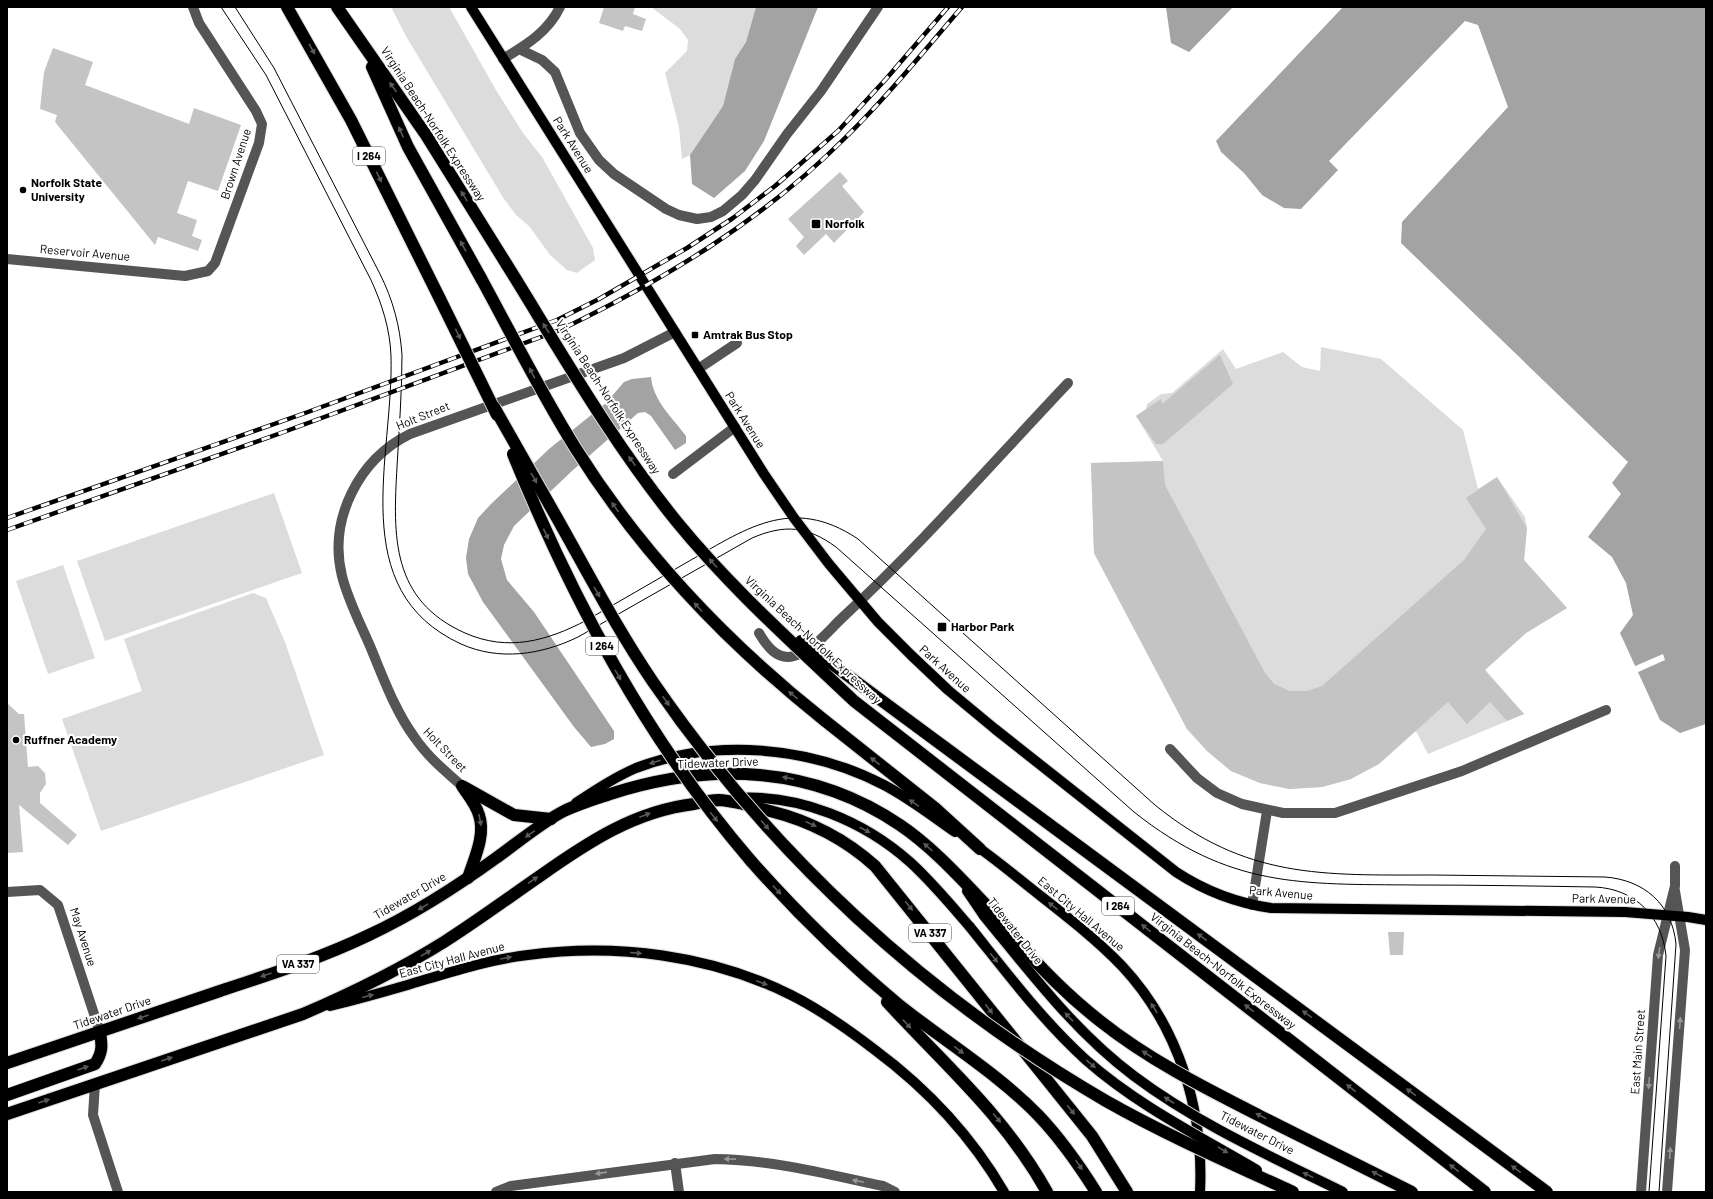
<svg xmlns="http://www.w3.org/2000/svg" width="1713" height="1199" font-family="Barlow,sans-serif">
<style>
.green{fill:#dcdcdc}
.water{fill:#a3a3a3}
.pier{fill:#fff}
.building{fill:#c4c4c4}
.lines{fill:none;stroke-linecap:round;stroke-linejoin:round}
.major-casing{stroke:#dbdbdb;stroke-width:12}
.highway-casing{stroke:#dbdbdb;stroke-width:14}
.minor{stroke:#555;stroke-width:10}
.major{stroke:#000;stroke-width:10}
.highway{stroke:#000;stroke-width:12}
.tram{stroke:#000;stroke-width:1}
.rail-casing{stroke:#000;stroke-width:4.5}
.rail{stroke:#fff;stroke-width:3;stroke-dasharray:9;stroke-linecap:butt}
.major-bridge-casing{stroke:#dbdbdb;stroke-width:12;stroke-linecap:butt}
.highway-bridge-casing{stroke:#dbdbdb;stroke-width:14;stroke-linecap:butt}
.major-bridge{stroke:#000;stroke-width:10}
.highway-bridge{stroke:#000;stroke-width:12}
.oneway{fill:#595959}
.oneway2{fill:#999}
.poi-dot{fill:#000;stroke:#fff;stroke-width:1.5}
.labels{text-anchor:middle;stroke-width:4;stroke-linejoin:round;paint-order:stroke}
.shield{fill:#fff;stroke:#4c4c4c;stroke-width:1}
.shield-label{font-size:11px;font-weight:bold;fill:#000}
.street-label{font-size:12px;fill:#000;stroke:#fff}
.poi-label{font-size:12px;font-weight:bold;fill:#000;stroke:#fff;text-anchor:start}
</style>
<rect width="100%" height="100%" fill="#fff"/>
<g class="green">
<polygon points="391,7 449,7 496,90 523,133 542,157 593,248 595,260 577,273 567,270 550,255 529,226 516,215 504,199 407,38"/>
<polygon points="651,7 756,7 746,42 735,59 723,106 690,155 682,159 679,127 665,73 687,51 688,40 680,29"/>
<polygon points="1321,347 1381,359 1463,430 1478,489 1497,477 1525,517 1527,528 1524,560 1567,608 1526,633 1485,670 1524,714 1428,754 1416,731 1351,779 1322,787 1289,789 1260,783 1231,771 1207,751 1187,729 1094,553 1091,463 1163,461 1136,416 1146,409 1147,404 1161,394 1172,393 1223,349 1236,369 1283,352 1302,367 1320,371"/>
<polygon points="274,493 302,573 105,641 77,561"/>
<polygon points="63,565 95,658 48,674 16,581"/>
<polygon points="253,593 266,598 285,642 324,755 101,831 62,719 142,691 124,639"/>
</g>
<g class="water">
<polygon points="756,7 818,7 764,141 745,171 714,198 692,184 690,155 723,106 735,59 746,42"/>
<polygon points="1166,7 1233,7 1189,52 1171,43"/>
<polygon points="1343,7 1706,7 1706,724 1680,733 1660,720 1620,633 1633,615 1626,583 1612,557 1588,537 1621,494 1612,483 1628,462 1401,243 1402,222 1508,107 1478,25 1465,21 1329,161 1338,170 1301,209 1284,208 1262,195 1244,173 1221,152 1216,141"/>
<path d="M651 377C653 401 673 418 686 436V443L675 450 651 416 645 412 638 413 573 470 514 526 504 545 501 559 507 580 534 612 614 731V739L605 744 591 747 574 727 483 602 468 574 466 558 469 539 478 518 491 504 549 449 606 403 624 382 632 379Z"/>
</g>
<polygon class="pier" points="1663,654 1665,660 1636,673 1633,667"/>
<g class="building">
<polygon points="604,7 635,7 633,14 646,19 642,31 625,26 623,31 599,23"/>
<polygon points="53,48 93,62 85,85 189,124 194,108 241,125 218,191 188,181 177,213 197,220 192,236 202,240 198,251 158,237 155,245 55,122 57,115 40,109 44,72"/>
<polygon points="840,172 848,181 842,186 864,212 834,243 826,234 804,255 796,246 804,237 788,219"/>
<polygon points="1220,355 1233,384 1163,444 1156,444 1136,416 1161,399 1162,404"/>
<polygon points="1163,461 1165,485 1265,673 1274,684 1290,691 1307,691 1322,686 1464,560 1486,529 1466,498 1497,477 1527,528 1524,560 1567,608 1526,633 1485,670 1524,714 1507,721 1490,702 1467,724 1448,702 1379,764 1351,779 1322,787 1289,789 1260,783 1231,771 1207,751 1187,729 1094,553 1091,463"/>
<polygon points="7,703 19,714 24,714 28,767 38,766 45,773 46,784 40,793 40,803 77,835 68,845 19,805 23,852 7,853"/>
<polygon points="1388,932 1404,932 1403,955 1390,955"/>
</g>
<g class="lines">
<g class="major-casing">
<g id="major">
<path d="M471 7 764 474 794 518 829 564 878 622 911 655 948 690 995 729 1176 872C1205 891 1236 903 1271 908L1625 912 1688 917 1706 920"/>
<path d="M737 798C799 794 864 821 910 862 932 882 951 905 970 927"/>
<path d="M576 803C595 790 615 777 636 768 715 738 809 746 884 785 909 798 932 816 955 832"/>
<path d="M975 845C998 861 1020 880 1042 897 1070 919 1098 941 1122 966 1179 1027 1204 1110 1200 1192"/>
<polyline points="967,891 984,916"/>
<path d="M330 1006C355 1000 380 993 404 986 445 974 485 960 528 955 616 943 711 955 791 995 821 1010 849 1030 875 1050 926 1088 972 1137 1004 1192"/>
</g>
</g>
<g class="highway-casing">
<g id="highway">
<polyline points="287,7 351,120 440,299"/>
<polyline points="337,7 426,135 507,265"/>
<polyline points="372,67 408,147 482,280"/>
<polyline points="824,720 935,808 980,849"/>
<path d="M462 786C468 795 476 804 479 815 486 835 474 859 468 878"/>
<polyline points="464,787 514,815 551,819"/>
<path d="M751 861C796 912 845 960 898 1004 944 1041 996 1072 1038 1115 1060 1138 1079 1165 1096 1192"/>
<path d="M887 1002C946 1066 1004 1115 1047 1192"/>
<path d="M7 1063C78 1039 149 1015 220 991 271 974 321 958 369 935 414 914 456 887 496 858 516 844 542 822 564 811 578 804 595 799 610 794 710 762 811 765 900 825 934 848 963 881 992 911"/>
<path d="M7 1095 95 1064C103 1052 102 1045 100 1032"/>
<path d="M7 1114 303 1014C352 993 399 970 444 942 477 921 508 898 540 876 588 842 635 811 694 804 702 802 711 800 719 800 736 801 754 807 770 811 810 821 844 838 875 866L1092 1136 1127 1192"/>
</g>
</g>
<g class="minor">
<polyline points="519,49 542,60 555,72 580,133 599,160 614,174 666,209 679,215 697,219 711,217 723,211 742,195 755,180 787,134 821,91 878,7"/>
<path d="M503 59C526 45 548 32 560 7"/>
<polyline points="7,259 185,276 208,271 215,263 259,143 262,124 256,111 199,23 193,7"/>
<polyline points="698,369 737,343"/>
<polyline points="673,474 735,427"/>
<path d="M759 633C766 645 777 661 794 656 814 650 828 631 843 617 922 544 994 461 1068 383"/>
<polyline points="1170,749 1197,778 1217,793 1242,804 1283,813 1335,813 1462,771 1606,710"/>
<path d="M462 786C445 771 428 757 415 738 395 711 383 677 370 646 360 623 348 600 342 576 328 519 359 459 410 434L624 358 675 332"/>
<polyline points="7,892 40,890 58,905 100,1032"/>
<polyline points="1252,905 1267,811"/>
<polyline points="95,1084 93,1115 118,1192"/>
<polyline points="675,1163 679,1192"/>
<path d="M496 1192 511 1186 715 1159C774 1160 826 1174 883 1186L895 1192"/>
<polyline points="1641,1192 1658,955 1675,886 1675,866"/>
<polyline points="1667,1192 1685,950 1675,891"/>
</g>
<use href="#major" class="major"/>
<use href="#highway" class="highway"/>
<g class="tram">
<path d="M221 7 266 75 371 280C382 304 390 329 391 356 394 456 344 590 461 644 499 661 541 655 578 637L752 538C785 524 807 526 836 547L1134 812C1230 888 1300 884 1416 885 1476 885 1535 886 1595 887 1635 889 1662 916 1666 956L1649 1192"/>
<path d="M235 7 274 68 380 274C393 300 400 326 402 355 402 392 399 430 397 467 393 536 391 600 465 633 508 652 547 641 587 620 619 601 652 583 684 564 744 530 791 494 858 539L1155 805C1246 879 1322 875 1432 875 1490 876 1547 876 1605 877 1644 880 1672 904 1676 944L1659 1192"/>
</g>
<g class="rail-casing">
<g id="rail">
<polyline points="7,518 308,412 557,320 599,299 687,248 733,218 775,186 838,131 886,79 948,7"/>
<path d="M7 530 281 433 560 330C664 280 763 220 845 138 887 97 924 51 962 7"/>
</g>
</g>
<use href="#rail" class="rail"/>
<g class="major-bridge-casing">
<g id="major-bridge">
<path d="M984 916C1031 973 1075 1032 1134 1076 1198 1124 1272 1157 1343 1192"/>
<path d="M970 927C1007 973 1042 1020 1086 1060 1137 1105 1199 1136 1257 1170"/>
</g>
</g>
<g class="highway-bridge-casing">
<g id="highway-bridge">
<path d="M507 265C561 352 612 442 677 522 730 587 793 643 854 701L1485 1192"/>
<path d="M482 280C513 337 542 395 576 449 642 554 727 643 824 720"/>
<polyline points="440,299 497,415"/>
<path d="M494 407C515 444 536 481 557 518 588 573 617 629 653 682 771 854 926 997 1106 1101 1166 1135 1230 1163 1293 1192"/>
<path d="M513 454C573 601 647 740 751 861"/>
<polyline points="801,641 1547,1192"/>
<path d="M992 911C1024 951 1059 989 1100 1021 1149 1060 1205 1088 1260 1116 1311 1141 1361 1167 1412 1192"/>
</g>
</g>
<use href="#major-bridge" class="major-bridge"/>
<use href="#highway-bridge" class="highway-bridge"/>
</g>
<defs><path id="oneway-solid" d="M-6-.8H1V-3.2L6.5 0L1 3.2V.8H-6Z"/></defs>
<g class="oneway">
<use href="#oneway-solid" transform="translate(312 49) rotate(60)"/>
<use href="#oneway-solid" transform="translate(393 87) rotate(-125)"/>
<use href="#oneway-solid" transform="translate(401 132) rotate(-114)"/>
<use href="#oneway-solid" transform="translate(379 177) rotate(64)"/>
<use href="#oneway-solid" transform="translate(464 196) rotate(-122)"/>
<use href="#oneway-solid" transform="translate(463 246) rotate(-119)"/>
<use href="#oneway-solid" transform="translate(546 328) rotate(-122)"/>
<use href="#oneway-solid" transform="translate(458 334) rotate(64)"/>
<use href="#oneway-solid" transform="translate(532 373) rotate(-118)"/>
<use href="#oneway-solid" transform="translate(632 461) rotate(-125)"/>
<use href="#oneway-solid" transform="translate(534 478) rotate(60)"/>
<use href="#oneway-solid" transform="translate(615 507) rotate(-126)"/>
<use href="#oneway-solid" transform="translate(546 534) rotate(64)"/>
<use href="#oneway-solid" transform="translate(713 563) rotate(-132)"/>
<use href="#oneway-solid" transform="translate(597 592) rotate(60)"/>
<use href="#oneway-solid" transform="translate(698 607) rotate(-132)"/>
<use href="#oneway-solid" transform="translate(618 675) rotate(60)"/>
<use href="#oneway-solid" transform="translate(793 695) rotate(-141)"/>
<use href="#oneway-solid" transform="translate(666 701) rotate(55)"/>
<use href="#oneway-solid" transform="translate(875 761) rotate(-142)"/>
<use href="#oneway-solid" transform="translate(655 762) rotate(163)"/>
<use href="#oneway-solid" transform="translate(788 778) rotate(-169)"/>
<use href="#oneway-solid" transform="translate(914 803) rotate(-146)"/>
<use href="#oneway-solid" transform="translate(645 815) rotate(-21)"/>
<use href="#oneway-solid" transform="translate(714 817) rotate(52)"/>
<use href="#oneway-solid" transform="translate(480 820) rotate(79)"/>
<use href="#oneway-solid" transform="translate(811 824) rotate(24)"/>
<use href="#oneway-solid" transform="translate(765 825) rotate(49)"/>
<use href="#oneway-solid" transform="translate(865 830) rotate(28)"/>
<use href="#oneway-solid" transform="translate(530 834) rotate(145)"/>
<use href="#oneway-solid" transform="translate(928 847) rotate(-138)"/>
<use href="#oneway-solid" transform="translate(533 880) rotate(-35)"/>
<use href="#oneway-solid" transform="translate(777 890) rotate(47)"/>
<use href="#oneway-solid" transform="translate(909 906) rotate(52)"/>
<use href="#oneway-solid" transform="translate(1053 906) rotate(-142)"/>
<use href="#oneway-solid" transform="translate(423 907) rotate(149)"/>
<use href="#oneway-solid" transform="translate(1146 928) rotate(-142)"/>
<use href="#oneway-solid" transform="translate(1202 937) rotate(-144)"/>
<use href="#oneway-solid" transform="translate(426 953) rotate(-31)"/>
<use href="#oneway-solid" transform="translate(636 953) rotate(5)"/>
<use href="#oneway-solid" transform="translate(506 958) rotate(-10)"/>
<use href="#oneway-solid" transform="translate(994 958) rotate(51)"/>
<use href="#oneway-solid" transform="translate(266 975) rotate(161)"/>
<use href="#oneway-solid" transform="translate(762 983) rotate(21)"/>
<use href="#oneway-solid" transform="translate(368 996) rotate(-15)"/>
<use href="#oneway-solid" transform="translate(1154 1008) rotate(-123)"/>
<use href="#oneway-solid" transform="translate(1249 1008) rotate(-142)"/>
<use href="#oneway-solid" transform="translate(989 1009) rotate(52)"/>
<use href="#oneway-solid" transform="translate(1307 1014) rotate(-144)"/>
<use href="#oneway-solid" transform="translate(143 1017) rotate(161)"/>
<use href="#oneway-solid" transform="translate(1069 1017) rotate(-134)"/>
<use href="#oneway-solid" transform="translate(907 1024) rotate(47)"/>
<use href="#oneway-solid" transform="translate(959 1050) rotate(37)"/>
<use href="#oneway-solid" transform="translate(1147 1054) rotate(-147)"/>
<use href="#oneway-solid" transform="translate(167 1059) rotate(-19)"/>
<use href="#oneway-solid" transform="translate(1091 1064) rotate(40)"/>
<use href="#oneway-solid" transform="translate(83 1068) rotate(-19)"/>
<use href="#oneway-solid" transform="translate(1351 1088) rotate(-142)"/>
<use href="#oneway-solid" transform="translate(1411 1092) rotate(-144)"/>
<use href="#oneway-solid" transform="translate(1169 1100) rotate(-147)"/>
<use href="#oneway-solid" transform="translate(44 1101) rotate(-19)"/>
<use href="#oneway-solid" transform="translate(1071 1110) rotate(51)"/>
<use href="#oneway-solid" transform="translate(1261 1116) rotate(-153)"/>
<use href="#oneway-solid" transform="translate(997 1118) rotate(50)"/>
<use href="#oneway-solid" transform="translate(1223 1150) rotate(31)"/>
<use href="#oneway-solid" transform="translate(1079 1165) rotate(55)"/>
<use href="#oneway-solid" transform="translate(1454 1168) rotate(-142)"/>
<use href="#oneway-solid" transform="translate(1516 1169) rotate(-144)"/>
<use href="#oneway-solid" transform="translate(1377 1174) rotate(-153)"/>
<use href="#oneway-solid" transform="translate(1308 1175) rotate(-154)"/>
</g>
<g class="oneway2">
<use href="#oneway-solid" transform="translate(1659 953) rotate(98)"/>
<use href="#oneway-solid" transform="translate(1680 1023) rotate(-86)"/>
<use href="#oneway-solid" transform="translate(1649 1083) rotate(94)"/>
<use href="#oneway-solid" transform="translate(1670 1153) rotate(-86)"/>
<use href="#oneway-solid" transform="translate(730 1159) rotate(-179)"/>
<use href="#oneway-solid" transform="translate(601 1173) rotate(172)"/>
<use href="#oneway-solid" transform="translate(858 1181) rotate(-168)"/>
</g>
<g class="poi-dot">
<circle cx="23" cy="190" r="4"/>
<rect x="811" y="219" width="10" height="10" rx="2"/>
<rect x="691" y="331" width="8" height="8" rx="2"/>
<rect x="937" y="622" width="10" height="10" rx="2"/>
<circle cx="16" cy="740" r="4"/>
</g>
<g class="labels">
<g class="shield">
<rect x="353" y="147" width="32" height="18" rx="3"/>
<rect x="586" y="637" width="32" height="18" rx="3"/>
<rect x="1102" y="897" width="32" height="18" rx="3"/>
<rect x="909" y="924" width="42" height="18" rx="3"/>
<rect x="277" y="955" width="42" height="18" rx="3"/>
</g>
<g class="shield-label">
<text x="369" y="160">I 264</text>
<text x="602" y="650">I 264</text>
<text x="1118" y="910">I 264</text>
<text x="930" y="937">VA 337</text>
<text x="298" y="968">VA 337</text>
</g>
<g class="street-label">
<text transform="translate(433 124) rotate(57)" y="4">Virginia Beach-Norfolk Expressway</text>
<text transform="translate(573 145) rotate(58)" y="4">Park Avenue</text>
<text transform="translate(236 164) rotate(-72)" y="4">Brown Avenue</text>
<text transform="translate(85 253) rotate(5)" y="4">Reservoir Avenue</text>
<text transform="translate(608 397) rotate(57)" y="4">Virginia Beach-Norfolk Expressway</text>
<text transform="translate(423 416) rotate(-22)" y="4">Holt Street</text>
<text transform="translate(745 420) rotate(58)" y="4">Park Avenue</text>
<text transform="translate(813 640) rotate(43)" y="4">Virginia Beach-Norfolk Expressway</text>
<text transform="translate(945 669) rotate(42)" y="4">Park Avenue</text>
<text transform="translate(445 750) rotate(46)" y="4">Holt Street</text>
<text transform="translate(718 763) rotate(-2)" y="4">Tidewater Drive</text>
<text transform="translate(1281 893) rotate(5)" y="4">Park Avenue</text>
<text transform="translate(410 896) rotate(-30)" y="4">Tidewater Drive</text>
<text transform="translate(1604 899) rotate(1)" y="4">Park Avenue</text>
<text transform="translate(1081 914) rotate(40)" y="4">East City Hall Avenue</text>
<text transform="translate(1015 931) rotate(52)" y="4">Tidewater Drive</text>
<text transform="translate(83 937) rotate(72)" y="4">May Avenue</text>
<text transform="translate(452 960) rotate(-15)" y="4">East City Hall Avenue</text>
<text transform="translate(1223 971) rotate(38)" y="4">Virginia Beach-Norfolk Expressway</text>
<text transform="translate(112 1013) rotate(-19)" y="4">Tidewater Drive</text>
<text transform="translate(1638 1052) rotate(-86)" y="4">East Main Street</text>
<text transform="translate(1257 1133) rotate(27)" y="4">Tidewater Drive</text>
</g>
<g class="poi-label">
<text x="31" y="187">Norfolk State<tspan x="31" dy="14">University</tspan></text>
<text x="825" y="228">Norfolk</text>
<text x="703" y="339">Amtrak Bus Stop</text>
<text x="951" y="631">Harbor Park</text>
<text x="24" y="744">Ruffner Academy</text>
</g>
</g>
<rect width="1713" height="1199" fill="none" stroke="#000000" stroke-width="16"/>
</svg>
